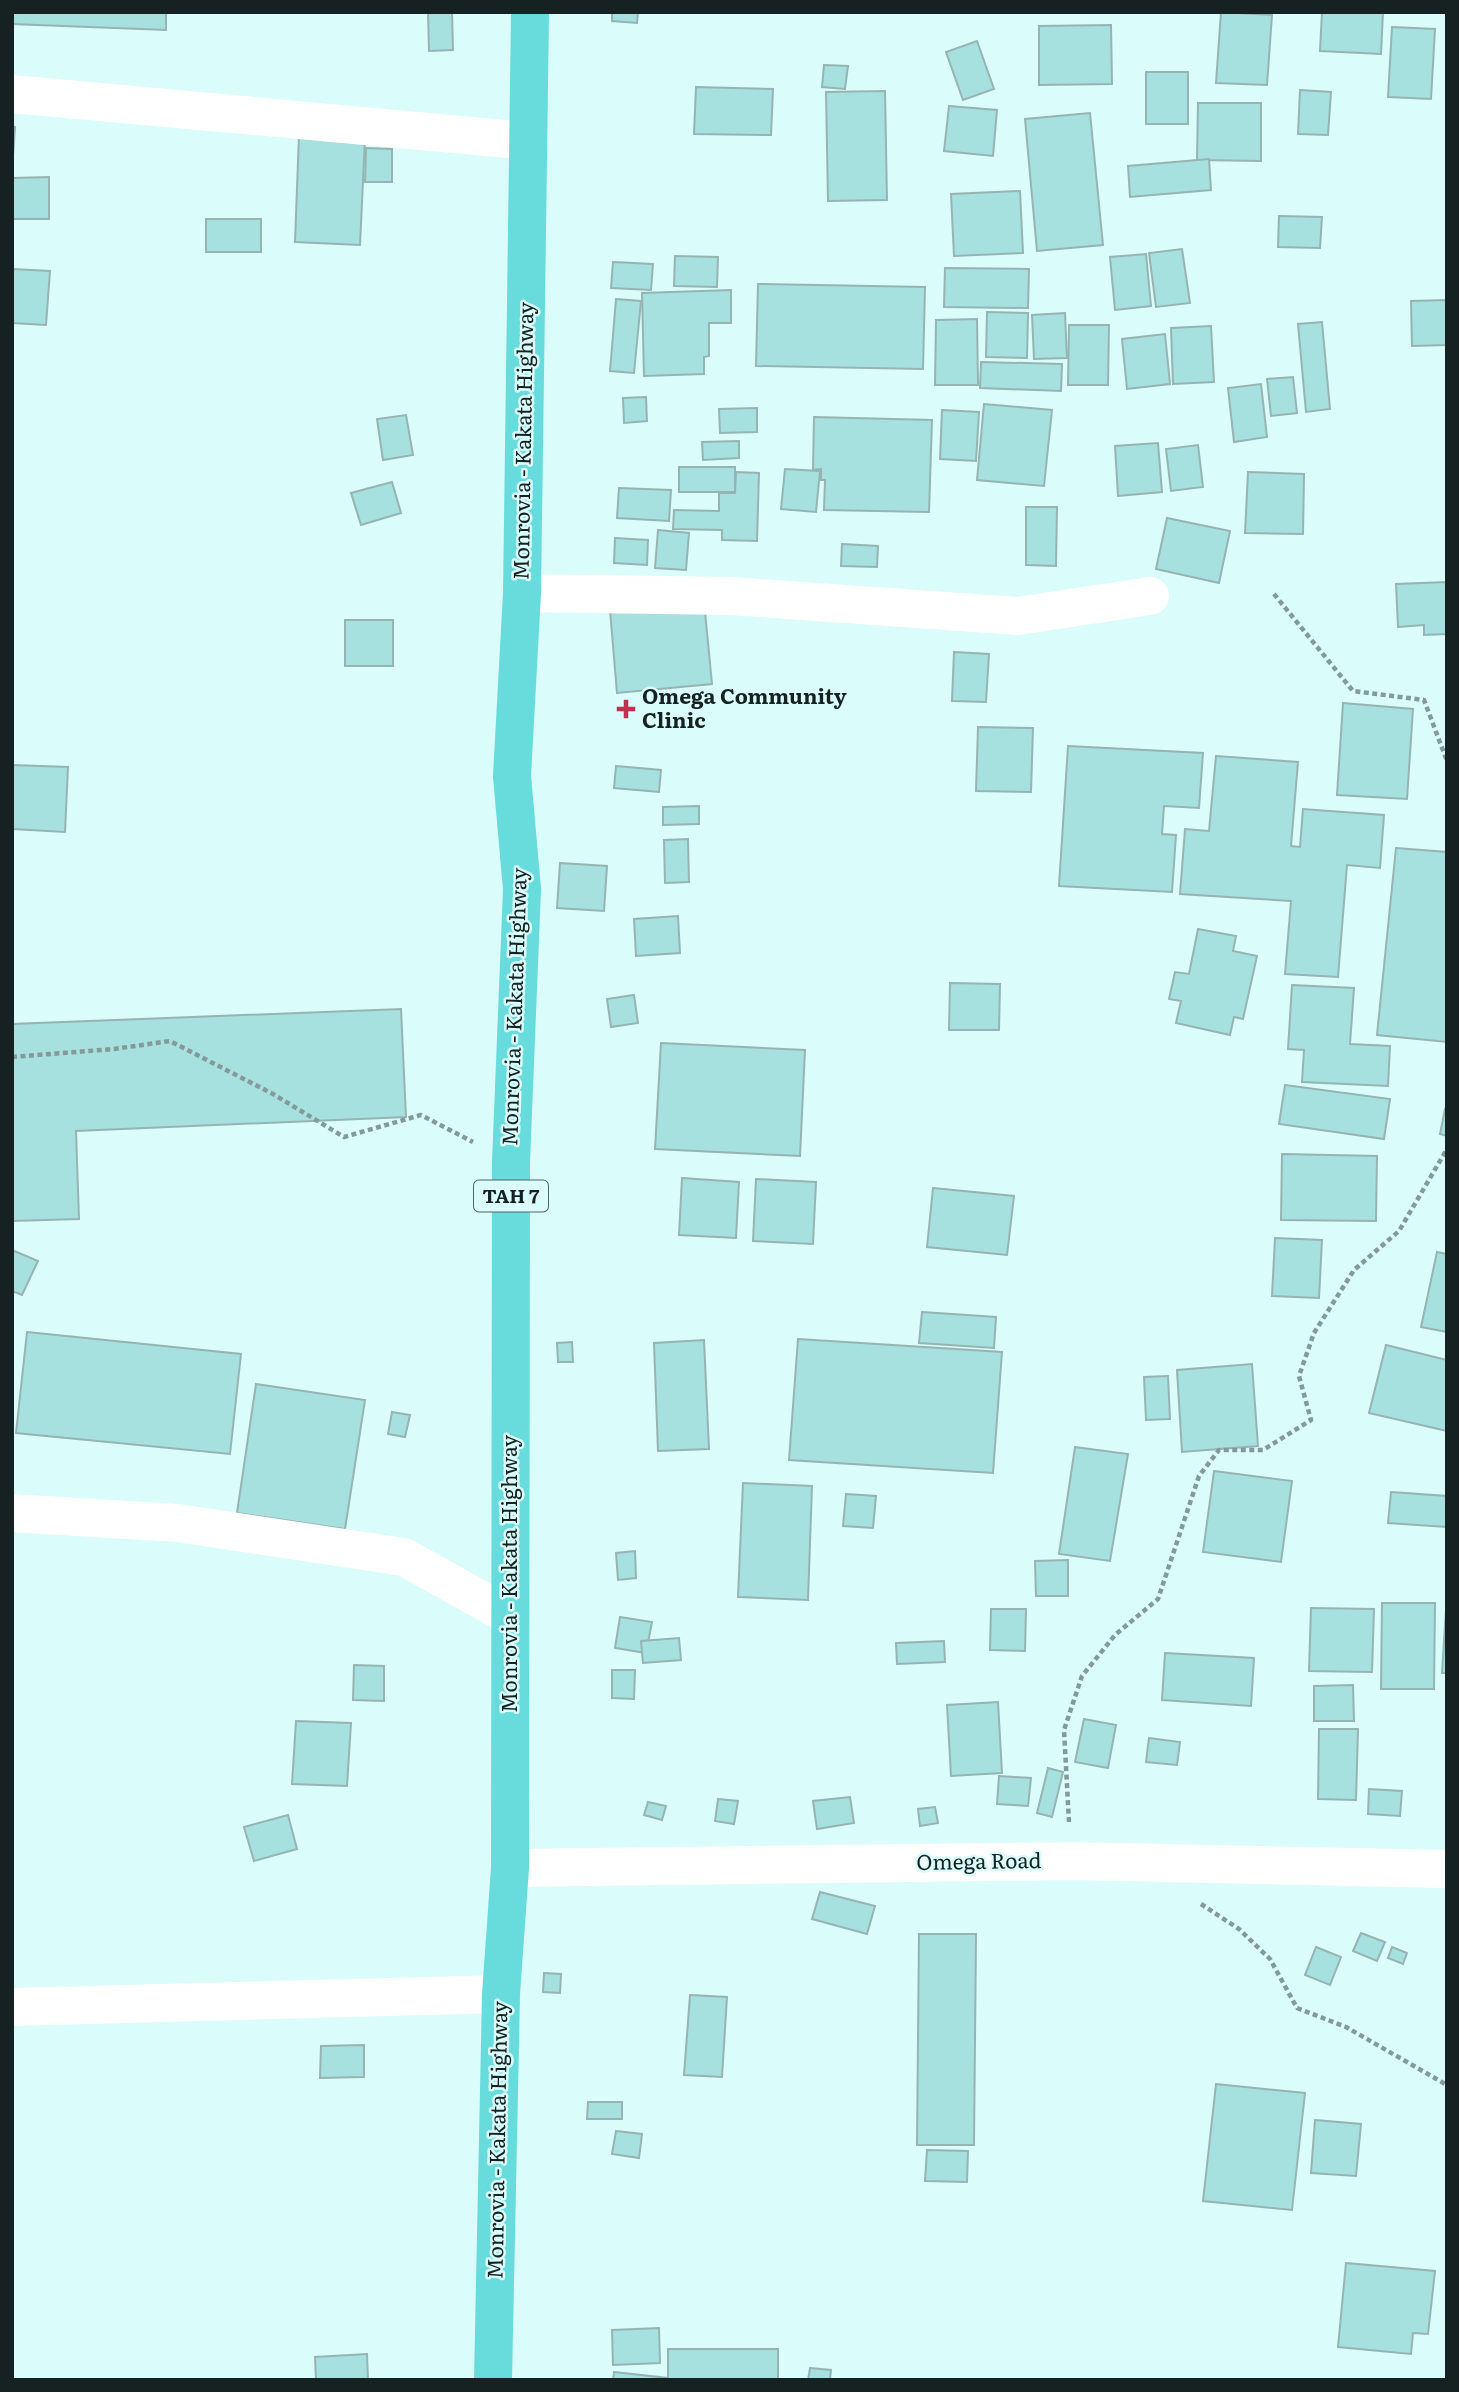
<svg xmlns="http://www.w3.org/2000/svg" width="1459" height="2392" font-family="Literata,serif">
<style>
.building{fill:#a7e1df;stroke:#95b4b3;stroke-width:2}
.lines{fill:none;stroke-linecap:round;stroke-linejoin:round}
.path{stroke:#829b9a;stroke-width:4.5;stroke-dasharray:5 3.5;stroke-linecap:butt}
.minor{stroke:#fff;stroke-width:38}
.trunk{stroke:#68dcdc;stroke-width:38}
.poi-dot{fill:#c1304e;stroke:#dafcfb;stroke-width:2.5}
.labels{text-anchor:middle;stroke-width:5;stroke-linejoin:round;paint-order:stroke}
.shield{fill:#dafcfb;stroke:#506362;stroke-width:2}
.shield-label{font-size:19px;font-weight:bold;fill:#152221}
.street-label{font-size:21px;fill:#152221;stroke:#dafcfb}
.poi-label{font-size:21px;font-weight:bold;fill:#152221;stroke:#dafcfb;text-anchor:start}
</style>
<rect width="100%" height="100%" fill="#dafcfb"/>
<g class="building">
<polygon points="12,12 166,12 166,30 12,24"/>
<polygon points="428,12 452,12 453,50 429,51"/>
<polygon points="612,12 638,12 637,23 612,21"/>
<polygon points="1221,12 1272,15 1267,85 1216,83"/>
<polygon points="1322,12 1383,12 1381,54 1320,51"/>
<polygon points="1111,25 1112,84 1039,85 1039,26"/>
<polygon points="1392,27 1435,29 1431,99 1388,97"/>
<polygon points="977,41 994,89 963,100 946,52"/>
<polygon points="824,65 848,66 845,89 822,87"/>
<rect x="1146" y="72" width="42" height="52"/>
<polygon points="696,87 773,89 771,135 694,134"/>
<polygon points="1300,90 1331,92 1328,135 1298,134"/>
<polygon points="885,91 887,200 828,201 826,92"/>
<polygon points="1198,103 1261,103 1261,161 1197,160"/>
<polygon points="949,106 997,110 993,156 944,151"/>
<polygon points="1090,113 1103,245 1037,251 1025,119"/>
<polygon points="12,127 15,127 13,155 12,155"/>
<polygon points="299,135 365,138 360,245 295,242"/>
<polygon points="366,148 392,149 392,182 365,182"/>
<polygon points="1209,159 1211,190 1130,197 1128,166"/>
<polygon points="49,177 49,219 12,219 12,178"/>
<polygon points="1020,191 1023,253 954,256 951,194"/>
<polygon points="1279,216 1322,217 1320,248 1278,247"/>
<rect x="206" y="219" width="55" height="33"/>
<polygon points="1182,249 1190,303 1156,307 1149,253"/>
<polygon points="1146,254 1151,306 1115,310 1110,257"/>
<polygon points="675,256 718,257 717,287 674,286"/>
<polygon points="613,262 653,264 651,290 611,288"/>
<polygon points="945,268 1029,269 1028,308 944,307"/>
<polygon points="12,269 50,271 46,325 12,323"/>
<polygon points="758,284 925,287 923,369 756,366"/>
<polygon points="731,290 731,323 709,323 709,356 704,357 704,374 644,376 642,293"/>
<polygon points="616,299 641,301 634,373 610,371"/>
<polygon points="1447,300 1447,345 1412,346 1411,301"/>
<polygon points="987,312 1028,313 1027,358 986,357"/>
<polygon points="1065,313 1067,358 1034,359 1032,315"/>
<polygon points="977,319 978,385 935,385 936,320"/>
<polygon points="1322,322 1330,409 1306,412 1298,324"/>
<polygon points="1069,325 1109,325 1108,385 1068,385"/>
<polygon points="1211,326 1214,382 1173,384 1171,328"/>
<polygon points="1165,334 1170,384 1127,389 1122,339"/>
<polygon points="981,362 1062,364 1061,391 980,388"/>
<polygon points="1293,377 1297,413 1271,416 1267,379"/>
<polygon points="1261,384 1267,437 1234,442 1228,388"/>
<polygon points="646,397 647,421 624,423 623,398"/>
<polygon points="984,404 1052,410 1044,486 977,480"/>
<polygon points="757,408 757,432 720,433 719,409"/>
<polygon points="942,410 979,412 976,461 940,459"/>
<polygon points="406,415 413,455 383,460 377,419"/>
<polygon points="814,417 932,420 929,512 824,510 825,480 821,480 821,469 813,470"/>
<polygon points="739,441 739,458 703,460 702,442"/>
<polygon points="1158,443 1162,492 1118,496 1115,446"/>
<polygon points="1198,445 1203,487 1171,491 1166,449"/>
<rect x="679" y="467" width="56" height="25"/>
<polygon points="785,469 820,471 816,512 781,509"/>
<polygon points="736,472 759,473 757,541 722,540 722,530 673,529 674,510 719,511 719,493 735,493"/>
<polygon points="1248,472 1304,474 1303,534 1245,533"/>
<polygon points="392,482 401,513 361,525 351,493"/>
<polygon points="619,488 671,490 669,521 617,518"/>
<polygon points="1026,507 1057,507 1056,566 1026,565"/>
<polygon points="1167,518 1230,531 1219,583 1156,569"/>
<polygon points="658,530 689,533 686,570 655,568"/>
<polygon points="615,538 648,540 647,565 614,563"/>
<polygon points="842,544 878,546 877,567 841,566"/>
<polygon points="1447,582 1447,634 1424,635 1424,625 1398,627 1396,584"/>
<polygon points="704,601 712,684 617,693 610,610"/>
<rect x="345" y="620" width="48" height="46"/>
<polygon points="954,652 989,654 986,702 952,701"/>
<polygon points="1343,703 1413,709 1407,799 1337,795"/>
<polygon points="978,727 1033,728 1031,792 976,791"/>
<polygon points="1068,746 1203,753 1199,808 1164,806 1162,834 1176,835 1172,892 1059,886"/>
<polygon points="1216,756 1298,762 1291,846 1300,847 1303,809 1384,815 1380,868 1347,865 1338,977 1285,974 1291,901 1180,894 1185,829 1209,831"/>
<polygon points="12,765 68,767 65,832 12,829"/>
<polygon points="616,766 661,770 659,792 614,788"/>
<polygon points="699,806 699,824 663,825 663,807"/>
<polygon points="688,839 689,882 665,883 664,840"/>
<polygon points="1396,848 1447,852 1447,1042 1377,1035"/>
<polygon points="560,863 607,866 604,911 557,908"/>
<polygon points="678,916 680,953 636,956 634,919"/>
<polygon points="1198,929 1236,936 1233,951 1257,956 1243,1019 1234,1017 1230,1035 1176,1023 1181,1001 1169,999 1175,972 1189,974"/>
<polygon points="950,983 1000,984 999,1030 949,1030"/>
<polygon points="1292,985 1354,988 1350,1044 1390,1046 1388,1086 1302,1082 1304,1050 1288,1049"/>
<polygon points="634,995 638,1023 611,1027 607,999"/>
<polygon points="401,1009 406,1117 76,1131 79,1219 12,1221 12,1024"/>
<polygon points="661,1043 805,1050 800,1156 655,1149"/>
<polygon points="1285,1085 1390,1099 1384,1139 1279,1124"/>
<polygon points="1445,1109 1447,1110 1447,1136 1440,1134"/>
<polygon points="1282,1154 1377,1156 1376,1221 1281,1220"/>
<polygon points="682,1178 739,1182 736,1238 679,1235"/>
<polygon points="756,1179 816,1182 813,1244 753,1241"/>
<polygon points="933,1188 1014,1196 1007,1255 927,1247"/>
<polygon points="1275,1238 1322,1240 1319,1298 1272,1296"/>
<polygon points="12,1250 38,1261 22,1295 12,1291"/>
<polygon points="1437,1252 1447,1254 1447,1332 1421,1327"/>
<polygon points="922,1312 996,1317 994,1348 919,1343"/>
<polygon points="27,1332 241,1354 230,1454 16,1433"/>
<polygon points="798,1339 1002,1352 993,1473 789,1460"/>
<polygon points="704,1340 709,1449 658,1451 654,1343"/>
<polygon points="572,1342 573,1362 558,1362 557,1343"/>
<polygon points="1386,1345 1447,1360 1447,1431 1369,1413"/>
<polygon points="1252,1364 1258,1446 1182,1452 1177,1370"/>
<polygon points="1168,1376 1170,1419 1146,1420 1144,1377"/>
<polygon points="256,1384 365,1400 345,1529 237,1513"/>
<polygon points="392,1412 410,1415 405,1437 388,1434"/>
<polygon points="1075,1447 1128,1454 1110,1561 1059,1554"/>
<polygon points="1214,1471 1292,1481 1281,1562 1203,1552"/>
<polygon points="743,1483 812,1486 808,1600 738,1597"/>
<polygon points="1391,1492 1447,1496 1446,1527 1388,1523"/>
<polygon points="846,1494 876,1496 873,1528 843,1526"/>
<polygon points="635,1551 636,1578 618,1580 616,1553"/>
<polygon points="1068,1560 1068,1596 1036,1596 1035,1561"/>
<polygon points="1382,1603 1435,1603 1434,1689 1381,1689"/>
<polygon points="1311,1608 1374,1609 1372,1672 1309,1671"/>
<polygon points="991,1609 1026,1609 1025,1651 990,1650"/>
<polygon points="1446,1610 1447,1610 1447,1673 1442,1673"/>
<polygon points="620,1617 652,1622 646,1653 615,1648"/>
<polygon points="679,1638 681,1660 643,1663 641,1641"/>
<polygon points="944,1641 945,1662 897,1664 896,1643"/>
<polygon points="1165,1653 1254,1658 1251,1706 1162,1700"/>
<polygon points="354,1665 384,1666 384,1701 353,1700"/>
<polygon points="612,1670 635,1670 634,1699 612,1698"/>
<polygon points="1353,1685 1354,1721 1314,1721 1314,1686"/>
<polygon points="998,1702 1002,1773 951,1776 947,1705"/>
<polygon points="1084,1719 1116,1725 1108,1768 1075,1762"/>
<polygon points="296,1721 351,1723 347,1786 292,1784"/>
<polygon points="1319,1729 1358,1729 1356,1800 1318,1799"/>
<polygon points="1149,1738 1180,1742 1177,1765 1146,1762"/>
<polygon points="1048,1768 1063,1772 1052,1817 1037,1813"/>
<polygon points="999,1776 1031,1778 1028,1806 997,1804"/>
<polygon points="1369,1789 1402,1791 1400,1816 1368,1814"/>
<polygon points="850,1797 854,1823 817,1829 813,1801"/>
<polygon points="718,1799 738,1801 734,1824 715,1821"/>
<polygon points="648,1802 666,1806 662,1820 644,1815"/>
<polygon points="935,1807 938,1823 920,1826 918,1809"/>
<polygon points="288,1815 297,1849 254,1861 244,1827"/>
<polygon points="820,1892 875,1906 867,1934 812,1919"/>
<polygon points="1361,1933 1385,1942 1377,1961 1353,1951"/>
<polygon points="919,1934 976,1934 974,2145 917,2145"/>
<polygon points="1316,1947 1341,1957 1330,1985 1305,1975"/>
<polygon points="1392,1947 1407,1953 1403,1964 1388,1958"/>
<polygon points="544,1973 561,1974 560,1993 543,1992"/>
<polygon points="690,1995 727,1997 722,2077 684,2075"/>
<polygon points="364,2045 364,2077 320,2078 321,2046"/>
<polygon points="1216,2084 1305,2093 1292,2210 1203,2201"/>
<polygon points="588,2102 622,2102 622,2119 587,2119"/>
<polygon points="1315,2120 1361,2124 1356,2176 1311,2173"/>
<polygon points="616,2131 642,2134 639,2158 612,2154"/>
<polygon points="927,2150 968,2151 967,2182 925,2181"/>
<polygon points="1346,2263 1435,2271 1428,2334 1413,2333 1411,2354 1338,2347"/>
<polygon points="659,2328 660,2363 613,2365 612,2330"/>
<rect x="668" y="2349" width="110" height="31"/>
<polygon points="367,2354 368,2380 316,2380 315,2357"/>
<polygon points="810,2368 831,2370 830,2380 808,2380"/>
<polygon points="614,2372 668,2378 668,2380 613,2380"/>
</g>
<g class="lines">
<g class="path">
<polyline points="1274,594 1353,691 1424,700 1447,761"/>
<polyline points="12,1057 114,1049 170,1041 273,1094 344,1137 421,1115 473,1142"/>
<polyline points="1069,1822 1064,1730 1082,1676 1115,1635 1158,1599 1199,1476 1219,1450 1263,1450 1311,1420 1299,1376 1314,1333 1354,1270 1399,1231 1447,1149"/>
<polyline points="1201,1904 1239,1929 1270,1959 1297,2008 1346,2027 1447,2085"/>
</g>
<g class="minor">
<polyline points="12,94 529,141"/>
<polyline points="522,593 731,596 1018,616 1150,596"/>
<polyline points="12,1513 178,1523 404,1557 510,1616"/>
<polyline points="510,1868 1072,1861 1447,1869"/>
<polyline points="12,2007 501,1994"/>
</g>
<polyline class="trunk" points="493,2380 501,1994 510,1868 511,1162 522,889 512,776 522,593 530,12"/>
</g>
<path class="poi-dot" d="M622.5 698.5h7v7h7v7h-7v7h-7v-7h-7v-7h7z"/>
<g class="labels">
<rect class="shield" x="474" y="1180.5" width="74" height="31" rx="5"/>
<g class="shield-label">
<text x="511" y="1203">TAH 7</text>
</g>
<g class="street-label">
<text transform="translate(524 441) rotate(-89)" y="7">Monrovia - Kakata Highway</text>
<text transform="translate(515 1007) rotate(-88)" y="7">Monrovia - Kakata Highway</text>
<text transform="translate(510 1574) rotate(-90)" y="7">Monrovia - Kakata Highway</text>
<text transform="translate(979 1862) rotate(-1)" y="7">Omega Road</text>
<text transform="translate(498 2140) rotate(-89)" y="7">Monrovia - Kakata Highway</text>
</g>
<g class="poi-label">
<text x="642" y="704">Omega Community<tspan x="642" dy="24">Clinic</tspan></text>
</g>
</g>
<rect width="1459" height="2392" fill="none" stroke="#152221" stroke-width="28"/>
</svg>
